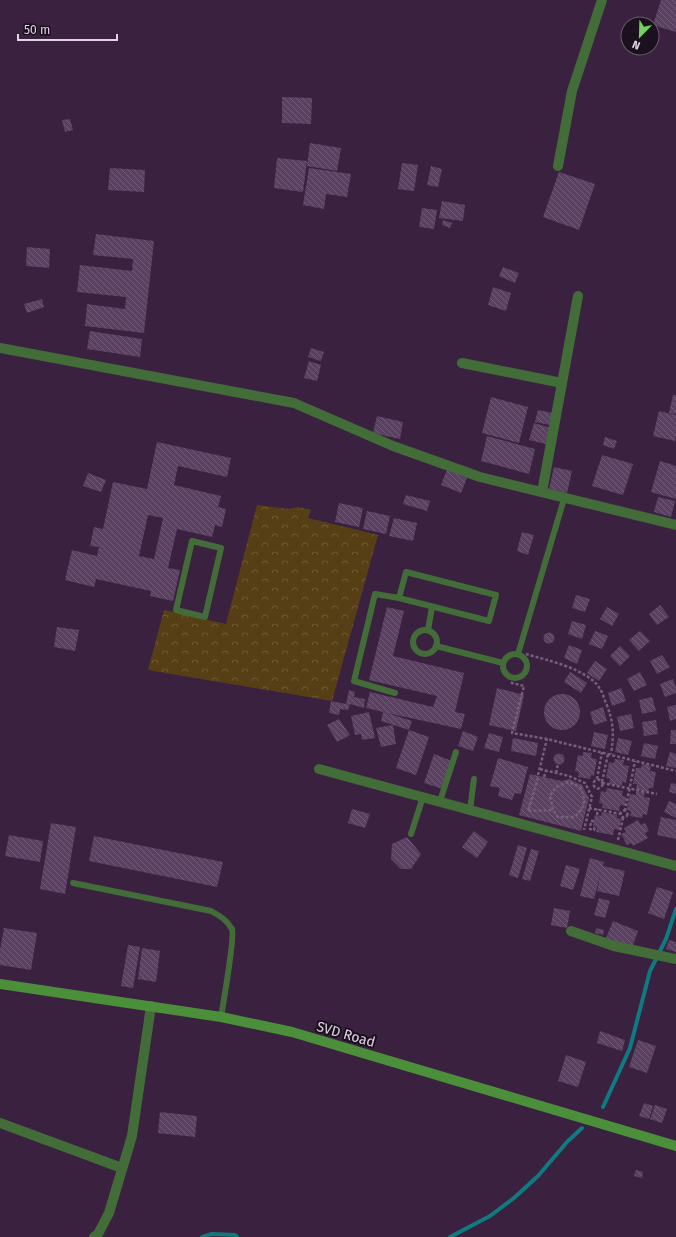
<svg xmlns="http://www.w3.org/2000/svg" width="676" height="1237" font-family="'Fira Sans',sans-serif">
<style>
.forest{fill:url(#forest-crowns)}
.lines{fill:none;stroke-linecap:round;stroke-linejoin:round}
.stream{stroke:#0f7a7f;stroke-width:4}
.building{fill:url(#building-back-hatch);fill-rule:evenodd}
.path{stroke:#755f7a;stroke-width:2.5;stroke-dasharray:3 2;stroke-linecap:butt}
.service{stroke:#426c38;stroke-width:6}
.minor{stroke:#426c38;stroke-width:10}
.secondary{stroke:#4b8f3a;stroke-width:10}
.labels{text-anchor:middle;stroke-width:4;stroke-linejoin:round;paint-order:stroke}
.street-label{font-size:14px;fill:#e2d3e6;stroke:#1b101e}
</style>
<defs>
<pattern id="forest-crowns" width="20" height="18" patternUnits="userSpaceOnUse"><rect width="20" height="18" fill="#563f15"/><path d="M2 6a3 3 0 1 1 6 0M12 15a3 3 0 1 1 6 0" fill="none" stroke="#6e5a37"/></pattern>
<pattern id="building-back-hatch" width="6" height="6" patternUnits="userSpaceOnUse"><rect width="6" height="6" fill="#5a4061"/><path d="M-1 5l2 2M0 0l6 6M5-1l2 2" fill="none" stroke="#715b78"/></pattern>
</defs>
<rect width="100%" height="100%" fill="#3a2140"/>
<polygon class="forest" points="257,505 289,509 299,507 311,510 308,518 378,535 332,701 148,670 164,610 226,624"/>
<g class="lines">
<g class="stream">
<polyline points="603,1107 630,1048 650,971 666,939 676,909"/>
<polyline points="202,1237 212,1234 235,1235 237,1237"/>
<polyline points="450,1237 490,1216 514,1198 538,1176 567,1142 582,1128"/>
</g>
</g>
<g class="building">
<polygon points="661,0 676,0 676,32 653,25"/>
<polygon points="282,97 312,98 311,124 282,123"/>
<polygon points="70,119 73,130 65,132 62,120"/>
<polygon points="310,143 341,148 337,171 307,166"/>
<polygon points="277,158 307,161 303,192 274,188"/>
<polygon points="402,163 418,165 414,191 398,189"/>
<polygon points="431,166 442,169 438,187 427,185"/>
<polygon points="110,168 145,170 144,192 108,190"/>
<polygon points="309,168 351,174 347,197 326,194 324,209 303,205"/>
<polygon points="559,172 595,184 579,230 543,217"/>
<polygon points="442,201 465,205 463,221 439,218"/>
<polygon points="422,208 437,210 434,229 419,227"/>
<polygon points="443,220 452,223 450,228 442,225"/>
<polygon points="96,234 154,241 144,333 85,326 87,304 125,309 126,297 77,292 80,265 132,271 133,259 93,255"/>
<polygon points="27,247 50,249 49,268 26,266"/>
<polygon points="503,267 519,273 515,283 499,276"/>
<polygon points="493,287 511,293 506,311 488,305"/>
<polygon points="42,299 44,307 27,313 24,304"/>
<polygon points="90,331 142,339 140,357 87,349"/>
<polygon points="311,348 324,352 321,361 308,357"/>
<polygon points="309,361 321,365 317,381 304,378"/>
<polygon points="673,395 676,395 676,414 669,413"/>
<polygon points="491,397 528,407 519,443 482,433"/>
<polygon points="538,410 553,413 550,425 535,422"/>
<polygon points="659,411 676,415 676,436 675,441 653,436"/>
<polygon points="377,416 403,422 400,439 373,433"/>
<polygon points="534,423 551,428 546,444 529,440"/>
<polygon points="487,436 535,449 529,474 481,461"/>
<polygon points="605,437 617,441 614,449 603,445"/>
<path d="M157 442 231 458 227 477 178 466 174 485 221 496 218 507 226 509 222 527 215 525 212 537 177 529 168 568 180 570 173 601 150 596 151 591 96 579 94 587 65 580 72 550 97 556 99 547 90 546 94 527 103 529 113 482 147 489ZM148 515 163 518 154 559 139 556Z"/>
<polygon points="602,455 633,464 623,495 592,486"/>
<polygon points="660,461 676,466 676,499 651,492"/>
<polygon points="554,467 572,471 567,493 549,489"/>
<polygon points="447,470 467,478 461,493 441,485"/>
<polygon points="88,473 106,480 101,492 83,486"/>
<polygon points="406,495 430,501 427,511 403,504"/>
<polygon points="658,497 675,501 671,517 654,512"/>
<polygon points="339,503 363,508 359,527 335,522"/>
<polygon points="367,511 390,516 386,534 363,529"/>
<polygon points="394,518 417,523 413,541 389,536"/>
<polygon points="522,532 534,535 528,555 517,551"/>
<polygon points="576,595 590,599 585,612 572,608"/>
<polygon points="660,605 669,617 657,625 649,614"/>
<polygon points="387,607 404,611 393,656 464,673 455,712 465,714 461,729 387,713 412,721 409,730 381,721 383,712 366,708 370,692 433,707 437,696 369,680"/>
<polygon points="607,607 619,614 612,626 600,619"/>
<polygon points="572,621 586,625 582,639 568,634"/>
<polygon points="57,627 79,630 75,651 54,647"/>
<polygon points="595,631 608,636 602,649 589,644"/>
<polygon points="640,631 650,641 639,651 629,640"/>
<circle cx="549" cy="638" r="5.5"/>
<polygon points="569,645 582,650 577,664 564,658"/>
<polygon points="620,646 630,656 620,666 610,656"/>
<polygon points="662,655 670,667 657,674 650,661"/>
<polygon points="595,661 607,669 599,681 587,673"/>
<polygon points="570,672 587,683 581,693 564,682"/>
<polygon points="640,672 647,685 634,691 627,679"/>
<polygon points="673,679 676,688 676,693 665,697 660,684"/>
<polygon points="497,688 524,695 516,731 489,725"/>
<polygon points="621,688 626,701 612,706 608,693"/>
<polygon points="349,690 355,692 354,697 365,699 364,708 350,704 348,710 340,709 339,715 329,713 331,701 346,704"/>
<circle cx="562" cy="712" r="18"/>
<polygon points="652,697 656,711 642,714 639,700"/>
<polygon points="676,705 676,719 670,721 667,707"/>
<polygon points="603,707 607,721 594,725 590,712"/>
<polygon points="369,712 375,738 362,740 361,734 355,735 351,716"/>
<polygon points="631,714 634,728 620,731 617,717"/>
<polygon points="339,719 350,735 337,742 327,725"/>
<polygon points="656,720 658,734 644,736 642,722"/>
<polygon points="393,725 396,744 381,747 376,728"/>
<polygon points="409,730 429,737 416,775 396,768"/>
<polygon points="671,730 676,730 676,744 670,744"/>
<polygon points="463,731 478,737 473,751 458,746"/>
<polygon points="594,732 608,735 605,749 591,746"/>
<polygon points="489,733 503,737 499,752 484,748"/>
<polygon points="513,738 538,743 536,756 511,751"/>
<polygon points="618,738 632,741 628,755 615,752"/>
<polygon points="644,743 658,746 655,759 641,756"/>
<polygon points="583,752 592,753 591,758 597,759 594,776 591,775 590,779 578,777 579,772 575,771 578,755 583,756"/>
<polygon points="670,752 676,754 676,768 666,766"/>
<circle cx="559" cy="759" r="5.5"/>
<polygon points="434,754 452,761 443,789 424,783"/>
<polygon points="498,758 528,767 521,794 515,793 512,800 498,796 500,788 490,786"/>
<polygon points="615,759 624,760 623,765 629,766 626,783 622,782 622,786 609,784 610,779 606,778 609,762 614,763"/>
<polygon points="642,764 651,766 650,771 656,772 653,788 649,788 648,792 636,789 637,784 633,784 636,768 641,768"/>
<polygon points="530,774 562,781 569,779 582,785 589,798 581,831 519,815"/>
<polygon points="671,783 676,784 676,794 669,792"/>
<polygon points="607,788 623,791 622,796 626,797 625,806 620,805 619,811 602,808 603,804 599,803 601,791 606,792"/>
<polygon points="636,791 645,792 644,797 650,798 647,815 643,814 642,818 630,816 631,811 627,810 630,794 636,795"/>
<polygon points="669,801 676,804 676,818 664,812"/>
<polygon points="352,809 370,814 365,828 348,823"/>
<polygon points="602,812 617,815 617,818 621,819 619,830 614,829 613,835 596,832 597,827 593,826 595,815 601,816"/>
<polygon points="661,817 676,820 676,839 657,835"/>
<polygon points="638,820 641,825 645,823 649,831 645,833 648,838 633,846 631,843 627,845 621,834 626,832 624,828"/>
<polygon points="51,823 76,827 65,894 40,889"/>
<polygon points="474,831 488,842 477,858 462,847"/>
<polygon points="9,835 43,841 40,862 5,856"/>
<polygon points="94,836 223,862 217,887 89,861"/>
<polygon points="407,837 421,854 411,869 401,869 391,859 392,844"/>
<polygon points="518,845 527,848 518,878 509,875"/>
<polygon points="531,849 539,851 530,881 522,879"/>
<polygon points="590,858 604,862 603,866 625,871 619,896 597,891 601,872 594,899 580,896"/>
<polygon points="566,865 580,869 573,890 560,886"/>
<polygon points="657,887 673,892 664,919 648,913"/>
<polygon points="599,898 610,901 605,918 594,915"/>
<polygon points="554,908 570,911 567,928 551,925"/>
<polygon points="613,921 638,931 632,948 606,938"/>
<polygon points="4,928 37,933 31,970 0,965 0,950"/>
<polygon points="596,928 604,930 603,935 595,933"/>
<polygon points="669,940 676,942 676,952 666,949"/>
<polygon points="128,945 140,947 133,988 121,986"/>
<polygon points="142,948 160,951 156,982 138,979"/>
<polygon points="600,1031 625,1040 622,1051 597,1043"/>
<polygon points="638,1040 656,1046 647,1073 629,1067"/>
<polygon points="566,1055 586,1062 578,1087 558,1081"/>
<polygon points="644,1103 653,1106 649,1119 639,1116"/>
<polygon points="655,1105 667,1109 662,1123 650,1119"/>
<polygon points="160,1112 197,1116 195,1137 158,1133"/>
<polygon points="636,1170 643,1172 642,1178 634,1176"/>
</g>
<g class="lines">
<g class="path">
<path d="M526 654C546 660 589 669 600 689 603 693 604 699 606 703 614 723 614 734 611 754"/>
<polyline points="514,677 512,683 524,686 512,733 547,739 676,771"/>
<polyline points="540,769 569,776 585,783 592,797 584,830"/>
<polyline points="556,773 558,764"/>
<polyline points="538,775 547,739"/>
<polyline points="544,777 546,771"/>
<path d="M538 778 528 811 553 810 550 796 556 787 568 782 580 787C586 800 586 807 574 817H558L553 810"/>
<polyline points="597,779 602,752"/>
<circle cx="598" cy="784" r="4.5"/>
<polyline points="602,782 608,754"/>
<polyline points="602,783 657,794"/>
<polyline points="589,808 621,814"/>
<circle cx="624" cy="814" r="3.5"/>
<polyline points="625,811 635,761"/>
<polyline points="597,815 598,809"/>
<polyline points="594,821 591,821 590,829 594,830 595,825"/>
<polyline points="618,840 623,818"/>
</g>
<g class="service">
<polygon points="192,541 221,548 205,617 176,610"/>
<polyline points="428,630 432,607"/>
<circle cx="425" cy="642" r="12"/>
<polyline points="436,646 503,663"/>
<polyline points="518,654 564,499"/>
<circle cx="515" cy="666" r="12"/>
<polyline points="395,693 354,681 375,594 399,598 489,621 496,595 406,572 399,598"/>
<polyline points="440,801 456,752"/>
<polyline points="470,810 474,779"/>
<polyline points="411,834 423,797"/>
<path d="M73 883 211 911C220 916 227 920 232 929 235 936 223 1005 221 1017"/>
</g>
<g class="minor">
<polyline points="558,166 572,91 602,0"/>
<polyline points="0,348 294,403 393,446 480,477 676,525"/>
<polyline points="462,363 562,383"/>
<polyline points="542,492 578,296"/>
<polyline points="319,769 676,866"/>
<polyline points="571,931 614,946 676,959"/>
<polyline points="0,1123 122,1168"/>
<polyline points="94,1237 98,1234 109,1213 132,1136 151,1006"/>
</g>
<polyline class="secondary" points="0,984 221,1017 292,1032 676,1146"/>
</g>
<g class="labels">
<g class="street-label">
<text transform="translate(346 1034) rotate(16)" y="5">SVD Road</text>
</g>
</g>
<g transform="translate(640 36) rotate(203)"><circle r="19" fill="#1b101e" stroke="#6b5e6e"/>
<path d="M0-3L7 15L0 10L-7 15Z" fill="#73d25c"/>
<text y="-6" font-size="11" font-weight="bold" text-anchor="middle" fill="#e2d3e6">N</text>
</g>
<path d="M18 34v6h99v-6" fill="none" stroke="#e2d3e6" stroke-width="2"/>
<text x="24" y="34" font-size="12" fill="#e2d3e6" stroke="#1b101e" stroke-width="3" paint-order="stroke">50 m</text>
</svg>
